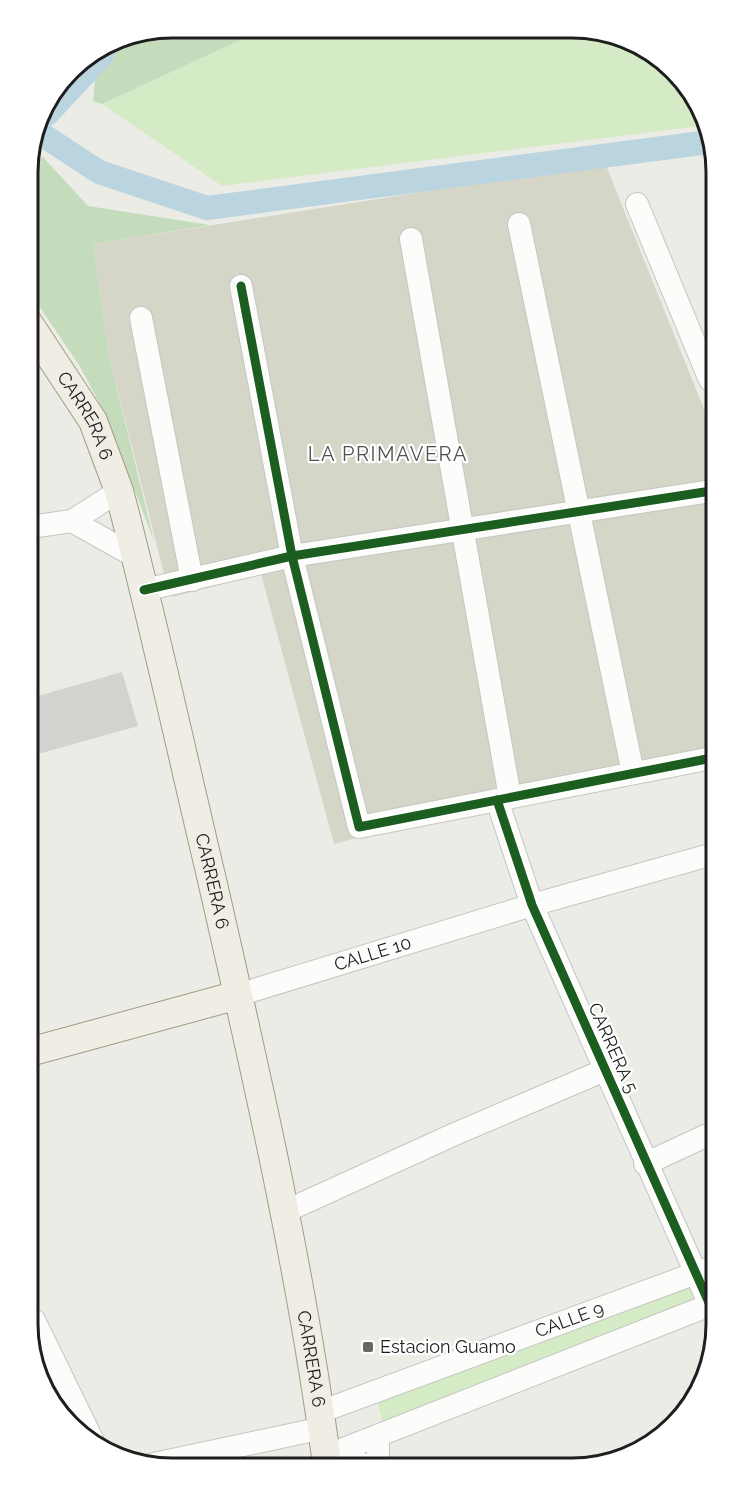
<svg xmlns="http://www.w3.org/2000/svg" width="743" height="1495" font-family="Raleway,sans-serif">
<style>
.construction{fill:#d5d6c8}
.grass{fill:#d5ebc5}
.forest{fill:#c4dcbc}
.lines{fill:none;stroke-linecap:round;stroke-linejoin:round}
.canal{stroke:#bad5e0;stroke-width:24}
.river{stroke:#bad5e0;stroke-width:40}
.building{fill:#d3d2ce}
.minor-casing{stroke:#c5c5c3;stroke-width:24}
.major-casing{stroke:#a39c83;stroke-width:30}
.minor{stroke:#fcfcfb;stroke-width:22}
.major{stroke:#f0ede4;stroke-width:28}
.cycleway-casing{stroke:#fff;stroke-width:13}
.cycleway{stroke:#1b5e20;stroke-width:9}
.poi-dot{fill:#666664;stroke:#fff;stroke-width:2}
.labels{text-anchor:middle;stroke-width:4.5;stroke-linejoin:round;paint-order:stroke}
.street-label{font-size:18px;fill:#1e1e1e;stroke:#fff}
.poi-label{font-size:18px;fill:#1e1e1e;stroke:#fff;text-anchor:start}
.neighbourhood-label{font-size:20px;letter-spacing:1.5px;fill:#515151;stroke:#fff}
.rim{fill:none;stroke:#1e1e1e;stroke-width:3}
</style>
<rect width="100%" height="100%" fill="#ecece7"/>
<polygon class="construction" points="605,163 710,424 712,765 484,804 334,844 261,574 173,597 164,574 109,356 93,244"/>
<g class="grass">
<polygon points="266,28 600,30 667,63 708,125 222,186 102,104"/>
<polygon points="692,1281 699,1303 383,1424 377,1400"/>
</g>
<g class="forest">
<polygon points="171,27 266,28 102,104 93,101 96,70 134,34"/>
<polygon points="43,157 88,206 210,225 93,244 109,356 154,541 106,415 79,365 29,291 28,168"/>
</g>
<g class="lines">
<polyline class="canal" points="35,130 99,172 207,208 709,142"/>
<polyline class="river" points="42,108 95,51"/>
</g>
<polygon class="building" points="122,672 138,726 31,756 31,698"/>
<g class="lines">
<g class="minor-casing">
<g id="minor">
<polyline points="637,204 710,380"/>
<polyline points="519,224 633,773"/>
<polyline points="411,239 510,797"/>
<polyline points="241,286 292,556 359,827 712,758"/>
<polyline points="141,318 192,580"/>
<polyline points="72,521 136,557"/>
<polyline points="30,527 72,521 119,491"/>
<polyline points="144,590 292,556 711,491"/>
<polyline points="497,800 532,905 710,1305"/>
<path id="s1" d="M238 995 532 905 713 854"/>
<polyline points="645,1164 714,1132"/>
<polyline points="284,1212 455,1134 605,1070"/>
<polyline points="34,1320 92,1439"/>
<path id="s2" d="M320 1412 715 1266"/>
<polyline points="378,1436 378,1464"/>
<polyline points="326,1456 715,1303"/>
<polyline points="337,1464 362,1464"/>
<polyline points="149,1465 323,1428"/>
</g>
</g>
<g class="major-casing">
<g id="major">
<path id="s3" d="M29 324 93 421 119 491C153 620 181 750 212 880 256 1073 301 1268 327 1464"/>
<polyline points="33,1051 238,995"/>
</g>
</g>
<use href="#minor" class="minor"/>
<use href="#major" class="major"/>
<g class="cycleway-casing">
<g id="cycleway">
<polyline points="241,286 292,556 359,827 712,758"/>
<polyline points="144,590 292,556 711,491"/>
<polyline points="497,800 532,905 710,1305"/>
</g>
</g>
<use href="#cycleway" class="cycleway"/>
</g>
<rect class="poi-dot" x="362" y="1341" width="12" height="12" rx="3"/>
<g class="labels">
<g class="street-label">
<text dy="6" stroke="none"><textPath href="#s3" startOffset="108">CARRERA 6</textPath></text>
<text dy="6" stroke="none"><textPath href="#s3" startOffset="592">CARRERA 6</textPath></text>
<text dy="6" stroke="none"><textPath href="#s1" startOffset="141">CALLE 10</textPath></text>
<text transform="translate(613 1048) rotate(66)" y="6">CARRERA 5</text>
<text dy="6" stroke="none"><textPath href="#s2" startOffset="266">CALLE 9</textPath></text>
<text dy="6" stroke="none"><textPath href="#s3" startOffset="1080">CARRERA 6</textPath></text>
</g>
<g class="poi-label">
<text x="380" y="1353">Estacion Guamo</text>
</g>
<g class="neighbourhood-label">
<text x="388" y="461">LA PRIMAVERA</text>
</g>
</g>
<path d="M0 0H743V1495H0ZM172 38H572A134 134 0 0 1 706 172V1324A134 134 0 0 1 572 1458H172A134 134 0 0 1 38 1324V172A134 134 0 0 1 172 38Z" fill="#fff" fill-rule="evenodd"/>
<path class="rim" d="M172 38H572A134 134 0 0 1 706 172V1324A134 134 0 0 1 572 1458H172A134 134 0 0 1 38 1324V172A134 134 0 0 1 172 38Z"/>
</svg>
